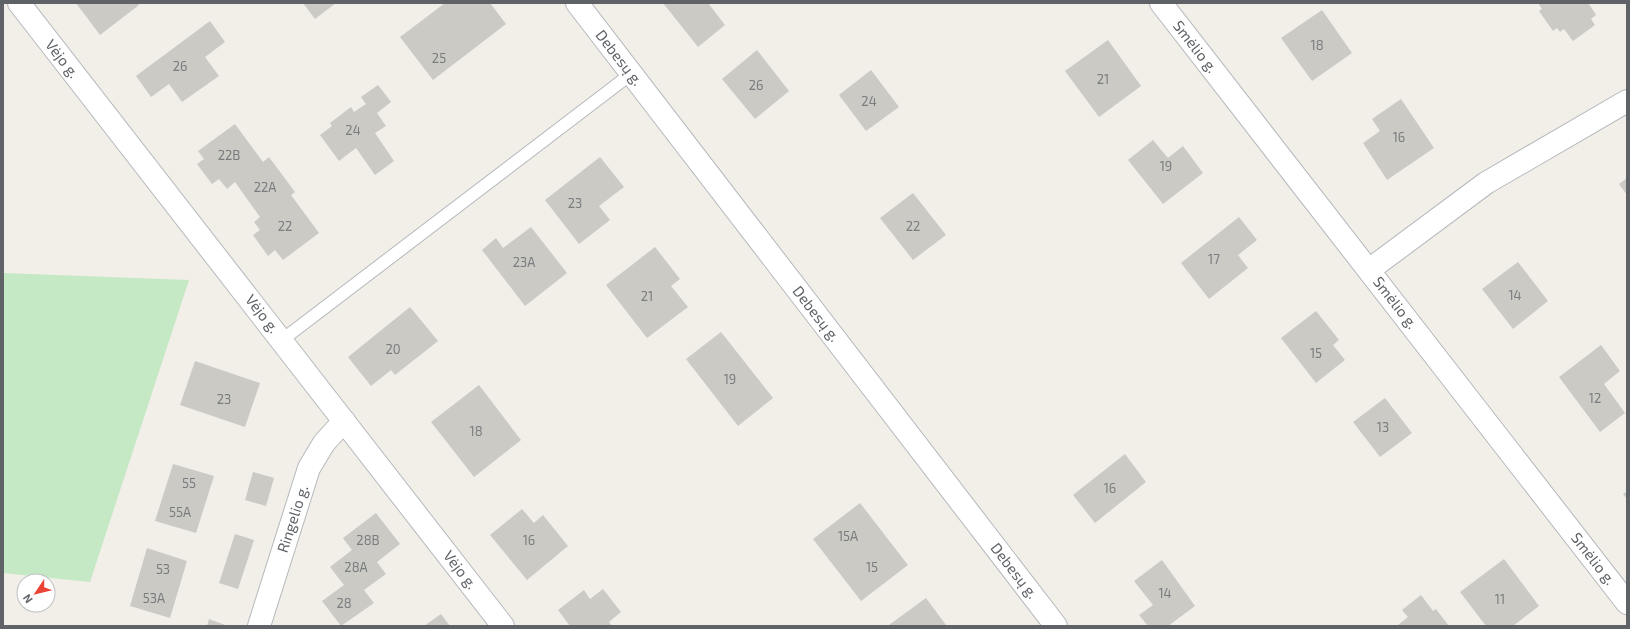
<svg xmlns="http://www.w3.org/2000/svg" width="1630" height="629" font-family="'Exo 2',sans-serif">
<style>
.green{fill:#c5e8c5}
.building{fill:#cccac5}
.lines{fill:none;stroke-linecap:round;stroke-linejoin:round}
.lane-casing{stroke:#b5b8bc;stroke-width:14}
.street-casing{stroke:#b5b8bc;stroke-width:24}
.lane{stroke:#fff;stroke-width:12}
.street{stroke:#fff;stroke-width:22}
.labels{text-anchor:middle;stroke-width:3.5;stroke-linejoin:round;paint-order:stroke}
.number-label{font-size:13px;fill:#7a7d7f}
.street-label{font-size:15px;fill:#5f6368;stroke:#fff}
</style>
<rect width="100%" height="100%" fill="#f1efe8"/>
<polygon class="green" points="3,273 189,280 90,582 3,573"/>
<g class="building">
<polygon points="76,3 138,3 139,5 100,35"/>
<polygon points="303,3 336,3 315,19"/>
<polygon points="445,3 490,3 506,24 433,80 400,37"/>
<polygon points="663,3 708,3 725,25 698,47"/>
<polygon points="1538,3 1591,3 1589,4 1596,15 1591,19 1595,25 1573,41 1564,29 1560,32 1557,28 1553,31 1539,11 1542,9"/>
<polygon points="1322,10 1352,53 1312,81 1281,38"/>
<polygon points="210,21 225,42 205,57 219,76 182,102 169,84 151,97 136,76"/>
<polygon points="1108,40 1141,86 1099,117 1065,71"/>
<polygon points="757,50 789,91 755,119 722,79"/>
<polygon points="871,70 899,107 866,131 839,95"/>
<polygon points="378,85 391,102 377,113 386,126 375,133 394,161 375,175 356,148 339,161 320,135 332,126 330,123 351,107 354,112 366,104 361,97"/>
<polygon points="1401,99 1434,148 1387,180 1363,143 1380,131 1372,119"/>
<polygon points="235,124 263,162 269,157 295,192 291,195 319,233 283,260 275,250 268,256 253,235 260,230 254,222 260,217 235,182 227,189 219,179 212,184 197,164 204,159 198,151"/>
<polygon points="1153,140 1168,158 1183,146 1203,173 1163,204 1128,160"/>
<polygon points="600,157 624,187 599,206 610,220 579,244 545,200"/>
<polygon points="1627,178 1627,195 1619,184"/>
<polygon points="913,193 946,235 913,260 880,218"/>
<polygon points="1239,217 1257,240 1238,255 1248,268 1209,299 1181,263"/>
<polygon points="531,227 567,273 525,306 482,250 496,238 503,248"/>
<polygon points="655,247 680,279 671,286 688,307 647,338 606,285"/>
<polygon points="1518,262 1548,301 1513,329 1482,289"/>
<polygon points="410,307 438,341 395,375 391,370 371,386 348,357"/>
<polygon points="1316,311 1339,340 1333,345 1345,360 1316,383 1281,338"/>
<polygon points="721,332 773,398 738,426 686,359"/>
<polygon points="1601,345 1620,371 1604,384 1625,413 1600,432 1559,377"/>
<polygon points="195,361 260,383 245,427 180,405"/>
<polygon points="479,385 521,440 474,477 431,422"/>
<polygon points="1385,398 1412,433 1380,457 1353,422"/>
<polygon points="1125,454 1146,482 1095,523 1073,495"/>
<polygon points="173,464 214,476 196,533 155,521"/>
<polygon points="253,472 274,478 266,506 245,500"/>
<polygon points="1627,491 1627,499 1623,494"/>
<polygon points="860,503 908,565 861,601 813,539"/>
<polygon points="522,509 534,523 543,515 568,546 527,580 490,535"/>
<polygon points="376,513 400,544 377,562 386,574 364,590 374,603 341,626 322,601 344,585 330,567 352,550 343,538"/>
<polygon points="235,534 254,540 238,589 219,583"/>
<polygon points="147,548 187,561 170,618 130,606"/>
<polygon points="1504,559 1539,606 1513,626 1486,626 1460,592"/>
<polygon points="1162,560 1195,606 1168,626 1148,626 1139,615 1153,605 1134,581"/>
<polygon points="603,589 621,612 609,622 612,626 570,626 558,610 584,590 590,599"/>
<polygon points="1421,595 1433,611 1436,609 1449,626 1399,626 1398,625 1408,617 1402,610"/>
<polygon points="926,598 946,625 890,626 889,625"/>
<polygon points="441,614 450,626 424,626"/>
<polygon points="209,619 228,626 207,626"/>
</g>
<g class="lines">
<g class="lane-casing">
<polyline id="lane" points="282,340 631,74"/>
</g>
<g class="street-casing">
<g id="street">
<polyline points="19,3 503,626"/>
<polyline points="577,3 1056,626"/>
<polyline points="1161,3 1627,603"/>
<polyline points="1369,270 1486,183 1627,101"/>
<polyline points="259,626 309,468 324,443 344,421"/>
</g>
</g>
<use href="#lane" class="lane"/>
<use href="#street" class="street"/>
</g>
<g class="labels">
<g class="number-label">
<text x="1317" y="50">18</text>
<text x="439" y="63">25</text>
<text x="180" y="71">26</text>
<text x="1103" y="84">21</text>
<text x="756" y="90">26</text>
<text x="869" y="106">24</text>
<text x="353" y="135">24</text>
<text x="1399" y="142">16</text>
<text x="229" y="160">22B</text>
<text x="1166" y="171">19</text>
<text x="265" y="192">22A</text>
<text x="575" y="208">23</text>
<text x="285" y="231">22</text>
<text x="913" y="231">22</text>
<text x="1214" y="264">17</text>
<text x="524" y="267">23A</text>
<text x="1515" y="300">14</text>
<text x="647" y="301">21</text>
<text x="393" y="354">20</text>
<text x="1316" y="358">15</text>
<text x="730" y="384">19</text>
<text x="1595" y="403">12</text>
<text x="224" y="404">23</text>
<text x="1383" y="432">13</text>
<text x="476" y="436">18</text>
<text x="189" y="488">55</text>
<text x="1110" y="493">16</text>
<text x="180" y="517">55A</text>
<text x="848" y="541">15A</text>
<text x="368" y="545">28B</text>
<text x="529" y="545">16</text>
<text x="356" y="572">28A</text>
<text x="872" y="572">15</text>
<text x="163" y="574">53</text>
<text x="1165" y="598">14</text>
<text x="154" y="603">53A</text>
<text x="1500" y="604">11</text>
<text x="344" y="608">28</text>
</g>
<g class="street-label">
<text transform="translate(1195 47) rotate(52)" y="5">Smėlio g.</text>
<text transform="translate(619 58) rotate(52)" y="5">Debesų g.</text>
<text transform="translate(62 59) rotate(52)" y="5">Vėjo g.</text>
<text transform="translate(1395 303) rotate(52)" y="5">Smėlio g.</text>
<text transform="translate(262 314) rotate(52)" y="5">Vėjo g.</text>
<text transform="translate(816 314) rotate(52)" y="5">Debesų g.</text>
<text transform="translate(293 519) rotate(-72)" y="5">Ringelio g.</text>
<text transform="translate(1593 559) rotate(52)" y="5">Smėlio g.</text>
<text transform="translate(460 570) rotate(52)" y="5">Vėjo g.</text>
<text transform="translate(1014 571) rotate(52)" y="5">Debesų g.</text>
</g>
</g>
<rect width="1630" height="629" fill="none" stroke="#5f6368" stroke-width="8"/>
<g transform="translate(36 593) rotate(235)"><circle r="19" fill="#ffffff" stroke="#bfc1c3"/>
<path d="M0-3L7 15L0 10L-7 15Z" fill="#ea4335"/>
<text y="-6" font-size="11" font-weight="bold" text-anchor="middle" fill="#5f6368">N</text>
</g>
</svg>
